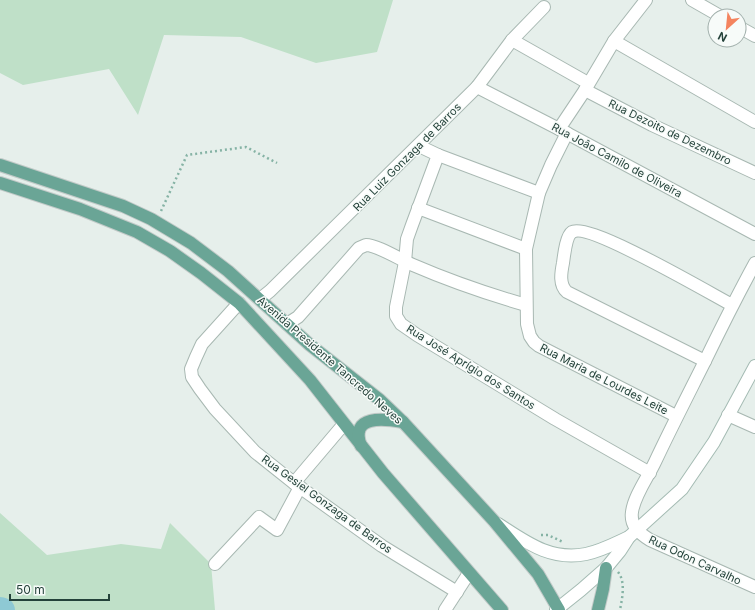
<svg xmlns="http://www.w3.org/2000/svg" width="755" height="610" font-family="Inter,sans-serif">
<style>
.green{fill:#bfe0c8}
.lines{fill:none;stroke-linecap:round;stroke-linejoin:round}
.river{stroke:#8ec9d4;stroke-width:24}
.minor-casing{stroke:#a8b8b2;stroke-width:14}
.secondary-casing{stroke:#a4bbb3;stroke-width:14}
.primary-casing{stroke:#c2cac8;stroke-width:14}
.path{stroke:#86b3a5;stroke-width:2.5;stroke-dasharray:2 3;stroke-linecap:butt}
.minor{stroke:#fff;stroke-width:12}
.secondary{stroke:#fff;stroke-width:12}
.primary{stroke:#6aa596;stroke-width:12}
.labels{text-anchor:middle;stroke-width:3;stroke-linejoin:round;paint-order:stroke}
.street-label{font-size:11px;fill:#24423a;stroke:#f7fbf9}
</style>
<rect width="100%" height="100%" fill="#e6efeb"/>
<g class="green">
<polygon points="0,0 393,0 377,52 316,63 241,37 164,35 138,115 109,69 23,85 0,73"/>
<polygon points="0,513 47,555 121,544 161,549 170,523 211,564 215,610 0,610"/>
</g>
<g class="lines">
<polyline class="river" points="0,609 3,610"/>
<g class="minor-casing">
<g id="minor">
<polyline points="692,0 720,16"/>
<polyline points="739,27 755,36"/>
<polyline points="512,40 588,83"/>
<polyline points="614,41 755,122"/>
<polyline points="477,87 559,129 755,234"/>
<polyline points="585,90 652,125 755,173"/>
<polyline points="559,129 585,90 614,41 646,0"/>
<polyline points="567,133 551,165 539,193 526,249 527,324 530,336 534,342 539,346 676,416"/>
<polyline points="419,146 438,155 412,225 407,239 405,262 396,307 396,316 401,324 417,335 555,419 650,473"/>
<polyline points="438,155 539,193"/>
<polyline points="418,208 526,249"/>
<path d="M755 263C737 296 721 328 705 361 688 395 671 428 655 462 648 477 634 496 632 512 630 526 639 533 650 540L755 587"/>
<polyline points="260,299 270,291 477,87 512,40 544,7"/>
<polyline points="239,303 202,344 196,357 191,369 192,377 200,389 215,409 255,452 294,483 382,546 457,592"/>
<path d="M287 324 298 317 359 248 366 245C377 245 401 260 413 265 450 281 488 294 526 305"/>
<path d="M705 361 567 292C559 285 561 273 563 263 564 256 566 236 572 232 589 222 711 294 732 305"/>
<polyline points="728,415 755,427"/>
<polyline points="294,483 344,424"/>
<polyline points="215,564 259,517 277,530 300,487"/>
<polyline points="445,610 469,573"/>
</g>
</g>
<g class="secondary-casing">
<g id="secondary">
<path d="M498 524C526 542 550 561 586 554 601 551 616 543 629 537"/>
<polyline points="556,610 581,590 606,568 620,551 629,537 682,489 714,442 755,366"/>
</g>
</g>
<g class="primary-casing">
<g id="primary">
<polyline points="0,165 123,206 151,219 191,243 228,271 310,345 380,400 403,422 494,521 538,574 559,610"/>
<polyline points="0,183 80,209 137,232 170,251 201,273 239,303 310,380 383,473 502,610"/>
<path d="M361 446C349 414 385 419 403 422"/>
<polyline points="598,610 603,589 606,568"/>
</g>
</g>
<g class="path">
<polyline points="161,211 187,155 246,147 277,163"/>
<polyline points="541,535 548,535 563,542"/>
<path d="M618 572C626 582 622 599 620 610"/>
</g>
<use href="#minor" class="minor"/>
<use href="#secondary" class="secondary"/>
<use href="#primary" class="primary"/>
</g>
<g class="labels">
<g class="street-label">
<text transform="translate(670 132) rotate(26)" y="4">Rua Dezoito de Dezembro</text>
<text transform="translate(407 157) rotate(-45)" y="4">Rua Luiz Gonzaga de Barros</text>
<text transform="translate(617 160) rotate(28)" y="4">Rua João Camilo de Oliveira</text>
<text transform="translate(330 360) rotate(41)" y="4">Avenida Presidente Tancredo Neves</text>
<text transform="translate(471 367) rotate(32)" y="4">Rua José Aprígio dos Santos</text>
<text transform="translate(604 379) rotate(27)" y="4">Rua Maria de Lourdes Leite</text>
<text transform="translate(327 504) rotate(36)" y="4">Rua Gesiel Gonzaga de Barros</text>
<text transform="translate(695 560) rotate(25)" y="4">Rua Odon Carvalho</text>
</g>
</g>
<g transform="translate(727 28) rotate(207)"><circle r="19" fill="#f7fbf9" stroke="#a3b1ad"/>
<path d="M0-3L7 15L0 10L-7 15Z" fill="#f4845f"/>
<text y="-6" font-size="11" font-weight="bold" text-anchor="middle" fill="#24423a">N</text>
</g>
<path d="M10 594v6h99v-6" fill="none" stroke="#24423a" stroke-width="2"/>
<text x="16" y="594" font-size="12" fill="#24423a" stroke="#f7fbf9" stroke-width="3" paint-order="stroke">50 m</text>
</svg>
